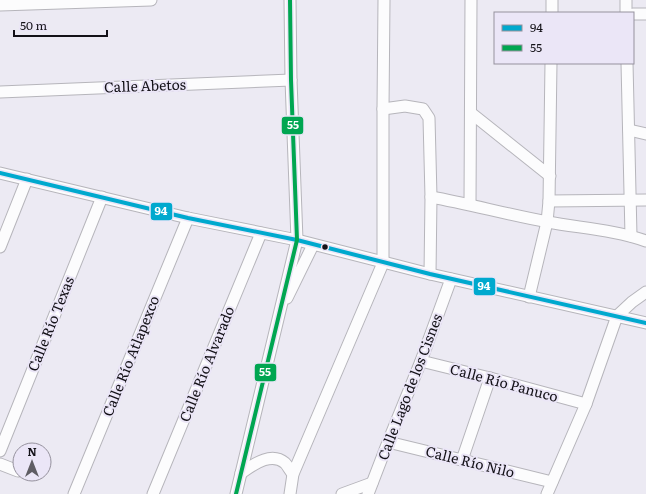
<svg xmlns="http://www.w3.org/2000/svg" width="646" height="494" font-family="Literata,serif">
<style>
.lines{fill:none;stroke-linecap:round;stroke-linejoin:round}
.minor-casing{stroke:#b6b5bb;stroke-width:13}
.minor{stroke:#fcfcfd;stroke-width:11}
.bus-1-casing{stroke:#ebe6f7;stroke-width:7}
.bus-2-casing{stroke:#ebe6f7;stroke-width:7}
.bus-1{stroke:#00a9ce;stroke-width:4}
.bus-2{stroke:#00a651;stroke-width:4}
.bus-dot{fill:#131117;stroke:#ebe6f7;stroke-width:1.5}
.labels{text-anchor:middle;stroke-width:4;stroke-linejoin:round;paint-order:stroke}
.street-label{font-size:14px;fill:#131117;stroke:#ebe6f7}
.line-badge{stroke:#ebe6f7;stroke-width:1.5}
.badge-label{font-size:11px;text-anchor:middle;font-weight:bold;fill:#fff}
</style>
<rect width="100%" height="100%" fill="#eceaf3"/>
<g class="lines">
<g class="minor-casing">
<g id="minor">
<polyline points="0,5 151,0"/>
<polyline points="552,13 552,0"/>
<polyline points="626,13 626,0"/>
<polyline points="633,14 646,14"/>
<polyline points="627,63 631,236"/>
<polyline points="0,92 291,80"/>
<polyline points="383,109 405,106 423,109 429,118 431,197 430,274"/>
<polyline points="471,113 550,176"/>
<polyline points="629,130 646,134"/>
<polyline points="0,173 188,218 297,240 430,274 646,323"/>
<path d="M431 197C470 204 509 215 548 222 580 228 615 230 646 241"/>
<polyline points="549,201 646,200"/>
<polyline points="470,204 471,0"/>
<polyline points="0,247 27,179"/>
<polyline points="529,297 547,222 549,201 551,63"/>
<polyline points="287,298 313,245"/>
<polyline points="421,361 490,378 586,404"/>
<polyline points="388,442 552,482"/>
<polyline points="0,451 102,197"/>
<polyline points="462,460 490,378"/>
<polyline points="0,464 18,471"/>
<path d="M241 473C253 465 271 451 285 463 288 466 290 471 293 474"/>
<polyline points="74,494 188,218"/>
<polyline points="153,494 261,233"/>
<polyline points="236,494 297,240 291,80 290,0"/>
<polyline points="290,494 293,474 383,263 383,109 384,0"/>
<polyline points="342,494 372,483"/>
<polyline points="368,494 388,442 421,361 451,279"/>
<polyline points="547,494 586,404 617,316 632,302 646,292"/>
</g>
</g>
<use href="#minor" class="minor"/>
<g class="bus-1-casing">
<polyline id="bus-1" points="0,173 188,218 297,240 430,274 646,323"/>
</g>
<g class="bus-2-casing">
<polyline id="bus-2" points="236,494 297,240 291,80 290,0"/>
</g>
<use href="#bus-1" class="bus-1"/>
<use href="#bus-2" class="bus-2"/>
</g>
<circle class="bus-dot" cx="325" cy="247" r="3.5"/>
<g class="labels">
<g class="street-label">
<text transform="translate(145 86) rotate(-2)" y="5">Calle Abetos</text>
<text transform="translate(51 324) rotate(-68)" y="5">Calle Río Texas</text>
<text transform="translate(131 356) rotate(-68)" y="5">Calle Río Atlapexco</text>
<text transform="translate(207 364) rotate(-68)" y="5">Calle Río Alvarado</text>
<text transform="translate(504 383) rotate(15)" y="5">Calle Río Panuco</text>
<text transform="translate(410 387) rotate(-69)" y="5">Calle Lago de los Cisnes</text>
<text transform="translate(470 462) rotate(14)" y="5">Calle Río Nilo</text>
</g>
</g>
<g class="line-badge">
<rect x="281" y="116" width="23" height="19" rx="4" fill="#00a651"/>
<rect x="150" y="202" width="23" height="19" rx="4" fill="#00a9ce"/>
<rect x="473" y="277" width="23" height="19" rx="4" fill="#00a9ce"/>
<rect x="254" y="363" width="23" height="19" rx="4" fill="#00a651"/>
</g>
<g class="badge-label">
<text x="293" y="129">55</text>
<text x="161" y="215">94</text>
<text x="484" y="290">94</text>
<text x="265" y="376">55</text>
</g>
<rect x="494" y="12" width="140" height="52" fill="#ebe6f7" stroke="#95919d"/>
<rect x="502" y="25" width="20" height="6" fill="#00a9ce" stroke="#95919d"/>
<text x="530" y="32" font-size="12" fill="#131117">94</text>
<rect x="502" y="45" width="20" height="6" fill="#00a651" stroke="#95919d"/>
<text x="530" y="52" font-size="12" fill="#131117">55</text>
<g transform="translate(32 462)"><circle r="19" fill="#ebe6f7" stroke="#95919d"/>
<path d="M0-3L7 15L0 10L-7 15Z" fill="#5f5d64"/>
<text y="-6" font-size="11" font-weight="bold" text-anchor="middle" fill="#131117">N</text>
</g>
<path d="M14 30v6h93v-6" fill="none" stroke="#131117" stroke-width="2"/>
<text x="20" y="30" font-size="12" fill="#131117" stroke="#ebe6f7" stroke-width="3" paint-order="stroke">50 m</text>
</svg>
